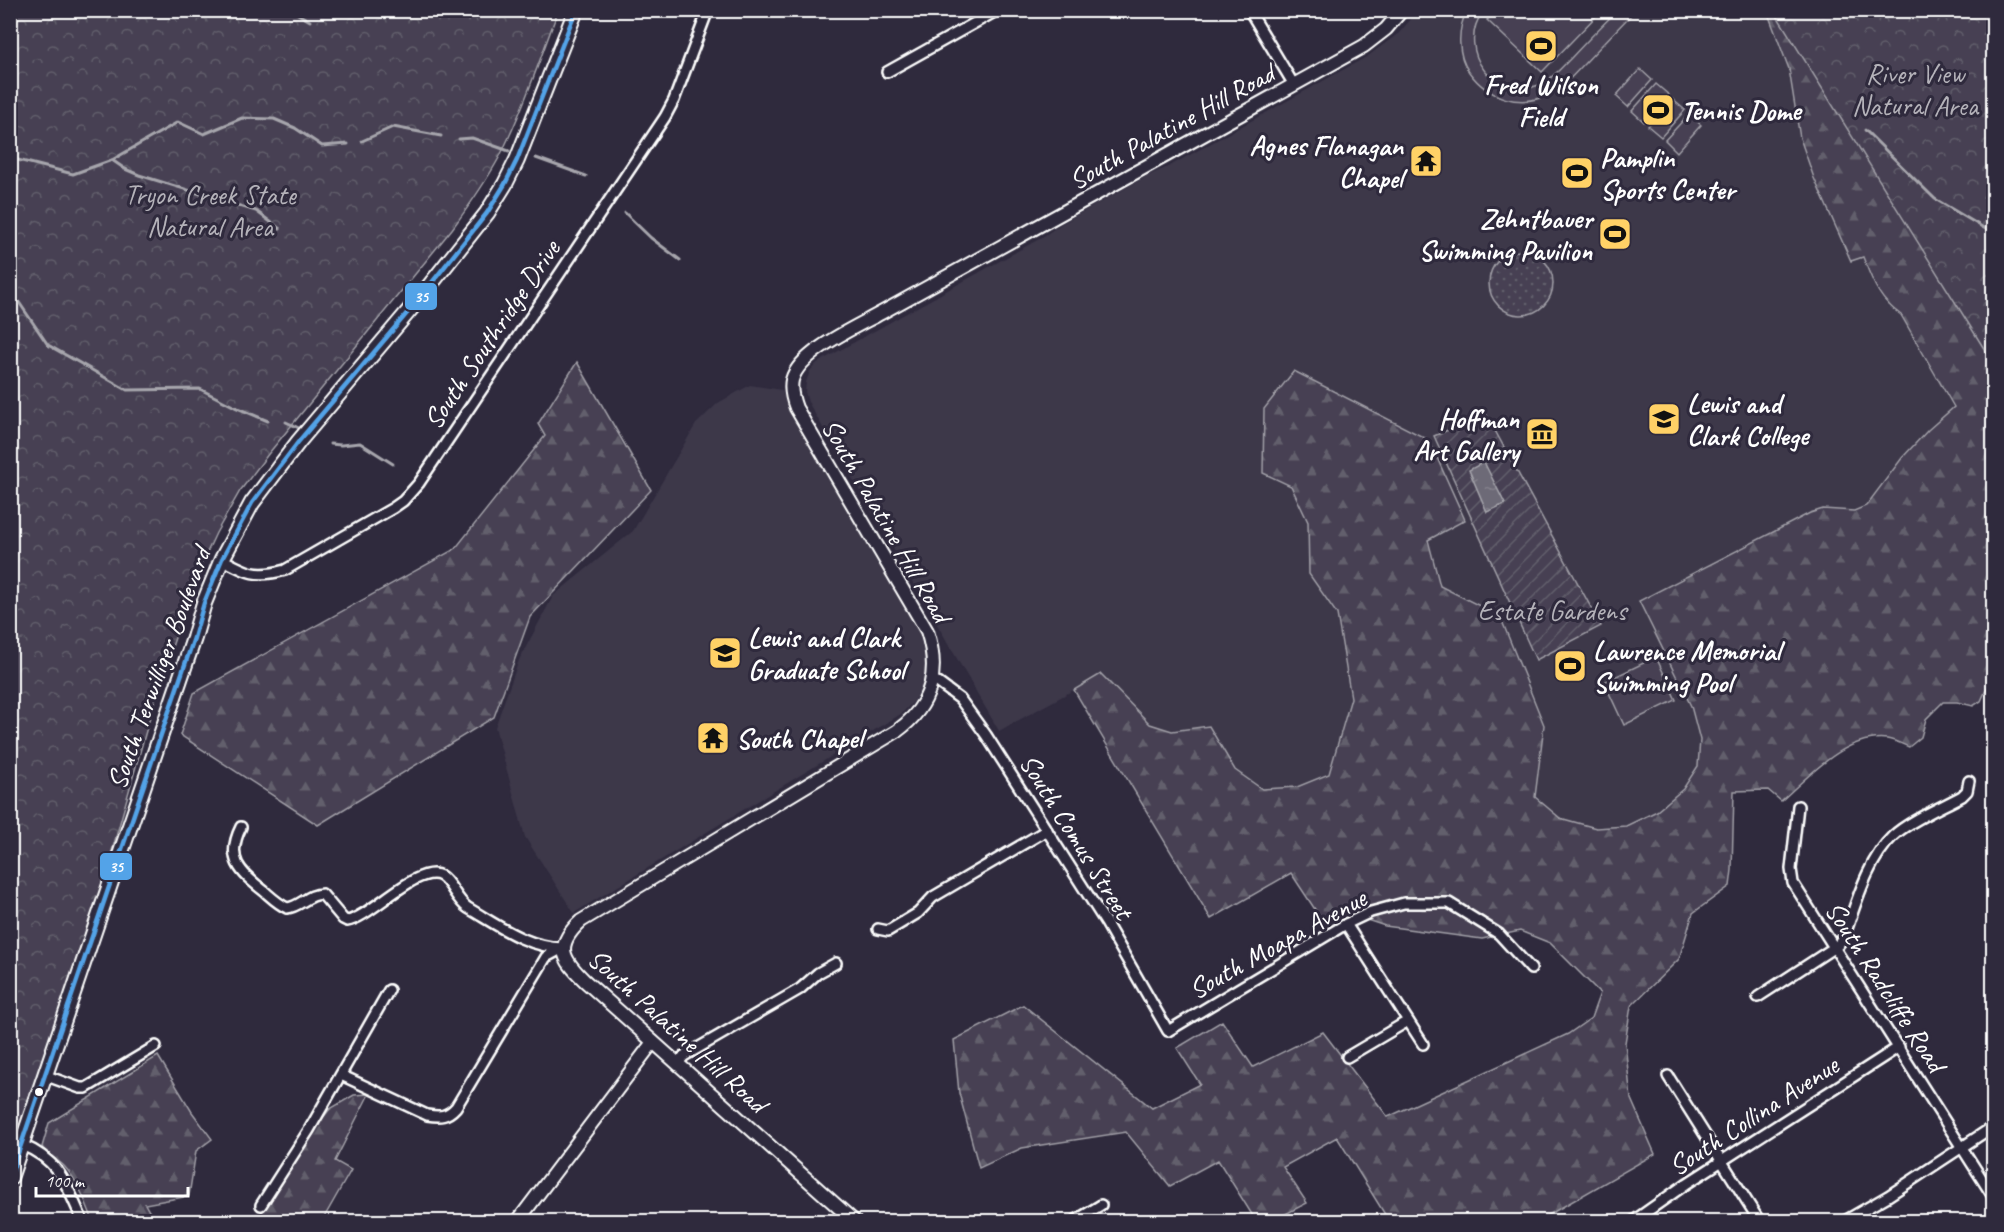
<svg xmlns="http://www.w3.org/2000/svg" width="2004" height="1232" font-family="Caveat,sans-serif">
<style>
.built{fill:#3c3749}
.grass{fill:url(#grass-dots);stroke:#a2a0a8;stroke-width:1.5}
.forest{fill:url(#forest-firs);stroke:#a2a0a8;stroke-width:1.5}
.park{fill:url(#park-crowns);stroke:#a2a0a8;stroke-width:1.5}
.garden{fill:url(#garden-furrows);stroke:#a2a0a8;stroke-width:1.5}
.pitch{fill:#464152;stroke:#a2a0a8;stroke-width:1.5}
.water{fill:url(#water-ripples);stroke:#a7a6ad;stroke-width:1.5}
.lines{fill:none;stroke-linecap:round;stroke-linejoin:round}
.stream{stroke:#a7a6ad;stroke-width:3}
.minor-casing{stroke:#fff;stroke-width:14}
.tertiary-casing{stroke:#fff;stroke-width:16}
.secondary-casing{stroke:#fff;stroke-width:18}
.minor{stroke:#2f2a3d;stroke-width:9}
.tertiary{stroke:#2f2a3d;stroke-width:12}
.secondary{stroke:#2f2a3d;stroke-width:14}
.bus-1-casing{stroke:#2f2a3d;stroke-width:9}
.bus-1{stroke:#53a3e8;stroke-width:4.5}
.bus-dot{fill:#fff;stroke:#2f2a3d;stroke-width:2}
.labels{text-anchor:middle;stroke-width:6;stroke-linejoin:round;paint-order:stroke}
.park-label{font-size:28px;fill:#b5b3ba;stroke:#2f2a3d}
.poi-label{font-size:28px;font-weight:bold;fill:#fff;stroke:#2f2a3d;text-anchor:start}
.street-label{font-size:28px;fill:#fff;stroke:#2f2a3d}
.line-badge{stroke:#2f2a3d;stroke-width:2}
.badge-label{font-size:16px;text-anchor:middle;font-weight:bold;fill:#fff}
</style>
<defs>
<pattern id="grass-dots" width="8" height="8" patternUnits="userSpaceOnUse" patternTransform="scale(1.5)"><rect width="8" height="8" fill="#464152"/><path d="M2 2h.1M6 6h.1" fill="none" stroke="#625e6c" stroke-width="1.8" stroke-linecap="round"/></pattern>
<pattern id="forest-firs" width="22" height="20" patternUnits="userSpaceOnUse" patternTransform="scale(1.5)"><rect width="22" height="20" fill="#464152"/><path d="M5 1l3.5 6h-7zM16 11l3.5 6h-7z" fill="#625e6c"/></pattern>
<pattern id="park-crowns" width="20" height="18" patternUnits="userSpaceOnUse" patternTransform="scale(1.5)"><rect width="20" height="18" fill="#464152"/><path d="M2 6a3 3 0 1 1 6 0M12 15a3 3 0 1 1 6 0" fill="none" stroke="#625e6c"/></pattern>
<pattern id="garden-furrows" width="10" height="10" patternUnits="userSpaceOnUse" patternTransform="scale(1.5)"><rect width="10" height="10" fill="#464152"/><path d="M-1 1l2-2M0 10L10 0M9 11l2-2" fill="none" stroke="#625e6c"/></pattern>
<pattern id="water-ripples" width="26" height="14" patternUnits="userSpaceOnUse" patternTransform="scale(1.5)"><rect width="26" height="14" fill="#6d6a77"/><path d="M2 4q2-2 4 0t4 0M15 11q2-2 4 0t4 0" fill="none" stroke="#83808b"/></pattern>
</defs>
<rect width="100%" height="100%" fill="#2f2a3d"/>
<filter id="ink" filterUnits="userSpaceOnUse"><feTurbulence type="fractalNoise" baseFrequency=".0167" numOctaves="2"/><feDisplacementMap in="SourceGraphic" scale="12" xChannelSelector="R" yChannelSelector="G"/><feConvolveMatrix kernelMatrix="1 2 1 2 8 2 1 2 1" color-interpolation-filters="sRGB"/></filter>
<g filter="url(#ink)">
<g class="built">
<polygon points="1767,10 1789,69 1800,138 1814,178 1863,257 1877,292 1888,306 1901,315 1954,407 1928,430 1902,458 1866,506 1854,511 1823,509 1640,601 1691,706 1700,740 1698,766 1683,789 1657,811 1626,826 1596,829 1560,818 1535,796 1544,725 1500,616 1440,587 1428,540 1291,486 1308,522 1309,574 1337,614 1351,698 1329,774 1297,787 1262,789 1235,770 1209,726 1172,731 1150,724 1101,675 999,731 808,402 805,392 806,382 810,371 817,363 1041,238 1061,224 1149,175 1168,167 1368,56 1399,33 1418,11"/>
<polygon points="750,385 782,390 792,415 920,630 926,646 928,663 925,683 914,701 901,714 574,913 525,837 495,727 519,660 553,596 633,531 696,424 718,403"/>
</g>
<circle class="grass" cx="1521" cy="283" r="32"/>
<g class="forest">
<path d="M1767 11H1993V674L1981 701 1973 706 1957 702H1943L1926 719 1921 737 1909 747C1902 744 1894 740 1887 739 1846 734 1809 776 1781 801L1768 790 1734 791 1732 870 1730 886 1693 913 1679 959 1631 1006 1625 1043 1631 1099 1655 1154 1538 1221H1389L1337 1137 1283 1167 1307 1203 1272 1221H1256L1218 1160 1170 1186 1126 1132 1022 1148 979 1168 959 1093 954 1040 1023 1005 1152 1108 1200 1084 1177 1048 1222 1021 1253 1067 1323 1032 1388 1117 1568 1034 1591 1018 1600 993 1550 943 1520 931 1482 939 1385 926 1346 913 1324 923 1291 873 1211 919 1074 690 1101 674 1150 724 1172 731 1209 726 1235 770 1262 789 1297 787 1329 774 1351 698 1337 614 1309 574 1308 522 1291 486 1263 473 1264 409 1294 371 1429 440 1465 520 1428 540 1440 586 1500 616 1544 725 1535 797 1560 818 1596 828 1626 826 1657 811 1683 789 1698 766 1700 740 1691 706 1639 601 1810 513 1823 509 1854 511 1866 506 1902 458 1928 430 1954 407 1901 315C1878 299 1873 282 1863 257L1851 261 1814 178 1800 138 1789 69Z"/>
<polygon points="577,362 651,490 530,617 494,717 318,825 180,735 194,693 455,549 545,436 538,424"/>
<path d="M158 1056 192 1112 212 1139 196 1151 189 1196 145 1204 155 1222 93 1221C86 1202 78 1181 64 1166 57 1159 46 1156 42 1147L49 1123Z"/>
<polygon points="369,1094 335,1161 351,1170 322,1221 256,1222 317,1125 330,1109 354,1095"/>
</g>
<g class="park">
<path d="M11 11H558C540 59 523 110 500 156 486 182 469 206 452 229L269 453 240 491 216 533 196 576 159 685 99 897 11 1151Z"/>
<polygon points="1774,11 1993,11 1993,363"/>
</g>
<polygon class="garden" points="1486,414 1601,626 1536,660 1434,436"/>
<g class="pitch">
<path d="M1467 11H1483C1454 52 1497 106 1543 83 1554 77 1563 66 1571 58 1586 42 1601 26 1617 11H1635C1618 28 1601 46 1584 64 1574 74 1563 88 1550 94 1520 109 1488 98 1469 72 1457 55 1457 29 1467 11Z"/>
<polygon points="1496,11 1496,10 1601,11 1542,72 1487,20"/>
<polygon points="1640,69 1652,80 1628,107 1616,96"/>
<polygon points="1656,84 1669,95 1644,122 1632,111"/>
<polygon points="1672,99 1685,110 1661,137 1648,126"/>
<polygon points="1689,114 1701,125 1677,152 1665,140"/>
<polygon points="1656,657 1676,700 1624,725 1604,682"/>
</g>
<polygon class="water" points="1484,462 1505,504 1487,512 1469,470"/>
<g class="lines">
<g class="stream">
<polyline points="291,10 310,21"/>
<polyline points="1865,130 1935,199 1994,234"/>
<polyline points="459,139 472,138 509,151"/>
<polyline points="362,141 393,127 441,136"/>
<polyline points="10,158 73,174 112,160 178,122 204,134 242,118 274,119 295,128 322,146 348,144"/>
<polyline points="536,158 586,176"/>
<polyline points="112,160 125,169 139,175 256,211 280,229"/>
<polyline points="625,213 651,238 680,260"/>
<polyline points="10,289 48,345 127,390 200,389 235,407 268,421"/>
<polyline points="286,422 301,429"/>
<polyline points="330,444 341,445 360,443 393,464"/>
</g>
<g class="minor-casing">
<g id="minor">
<polyline points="1249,10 1294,85"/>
<polyline points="887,72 998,10"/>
<path d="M222 559C247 573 257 578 285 570L393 508 403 501 419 483 665 117 674 100 708 10"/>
<polyline points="933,679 960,699 986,735 1106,923 1168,1031 1346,924 1371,912 1404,903 1449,903 1499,934 1531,969"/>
<polyline points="1798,806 1791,869 1793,883 1994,1198"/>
<path d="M241 827C225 859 240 872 264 891 271 897 278 904 287 908 300 907 308 894 322 894L343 919 347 921C370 918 418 863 441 876 451 882 456 900 468 908 499 926 526 947 563 948"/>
<polyline points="1346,924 1423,1044"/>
<polyline points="878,929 888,931 918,913 933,897 1047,830"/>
<path d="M1758 997 1838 945 1844 937C1856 904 1867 861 1893 836 1909 821 1942 807 1962 796L1967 791 1969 781"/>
<polyline points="1347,1057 1408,1021"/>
<polyline points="678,1063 684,1056 800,989 818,973 836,963"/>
<polyline points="44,1075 80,1088 86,1088 156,1046"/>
<path d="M341 1075 427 1115C440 1117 447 1117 456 1107L546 957 561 949"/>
<polyline points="1668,1076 1760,1222"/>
<path d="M22 1145C60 1160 67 1186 83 1222"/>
<polyline points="261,1205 309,1130 389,990"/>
<polyline points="1073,1222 1101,1205"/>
<polyline points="1632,1222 1686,1184 1899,1047"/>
<polyline points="1843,1222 1888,1196 1994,1126"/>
</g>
</g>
<g class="tertiary-casing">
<g id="tertiary">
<polyline points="517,1222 653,1042"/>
<path d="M855 1222 585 981C561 958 555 945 581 921L897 731C932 706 940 671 927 631L796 408C793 400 790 389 792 380 799 352 856 327 881 313L1364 46 1386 29 1402 10"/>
</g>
</g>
<g class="secondary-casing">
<polyline id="secondary" points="10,1178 194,638 204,603 222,559 252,503 299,441 419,299 487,213 505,184 517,160 576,10"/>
</g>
<use href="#minor" class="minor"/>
<use href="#tertiary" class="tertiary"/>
<use href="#secondary" class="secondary"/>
<g class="bus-1-casing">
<polyline id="bus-1" points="10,1177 194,638 204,603 222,559 252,503 299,441 419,299 487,213 505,184 517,160 576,10"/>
</g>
<use href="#bus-1" class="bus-1"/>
</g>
</g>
<defs>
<g id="stadium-square" transform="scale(1.725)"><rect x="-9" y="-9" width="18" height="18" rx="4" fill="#ffd166" stroke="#2f2a3d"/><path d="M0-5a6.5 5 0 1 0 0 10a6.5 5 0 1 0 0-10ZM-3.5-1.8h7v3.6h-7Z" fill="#111"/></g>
<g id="temple-square" transform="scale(1.725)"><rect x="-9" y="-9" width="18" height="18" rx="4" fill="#ffd166" stroke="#2f2a3d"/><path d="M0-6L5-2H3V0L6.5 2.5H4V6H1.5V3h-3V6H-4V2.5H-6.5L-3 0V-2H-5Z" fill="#111"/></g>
<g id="university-square" transform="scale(1.725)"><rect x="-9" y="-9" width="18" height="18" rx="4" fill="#ffd166" stroke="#2f2a3d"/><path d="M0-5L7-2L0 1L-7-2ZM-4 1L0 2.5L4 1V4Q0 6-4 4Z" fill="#111"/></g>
<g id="museum-square" transform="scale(1.725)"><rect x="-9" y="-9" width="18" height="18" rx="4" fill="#ffd166" stroke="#2f2a3d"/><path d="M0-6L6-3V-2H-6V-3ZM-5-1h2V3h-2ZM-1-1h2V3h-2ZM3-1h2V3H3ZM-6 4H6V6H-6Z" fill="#111"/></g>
</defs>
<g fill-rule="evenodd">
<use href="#stadium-square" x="1541" y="46"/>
<use href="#stadium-square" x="1658" y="110"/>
<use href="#temple-square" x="1426" y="161"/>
<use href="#stadium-square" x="1577" y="173"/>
<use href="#stadium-square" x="1615" y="234"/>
<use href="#university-square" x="1664" y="419"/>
<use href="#museum-square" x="1542" y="434"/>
<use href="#university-square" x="725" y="653"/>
<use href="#stadium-square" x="1570" y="666"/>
<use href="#temple-square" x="713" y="738"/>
</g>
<circle class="bus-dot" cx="39" cy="1092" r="5"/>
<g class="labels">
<g class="park-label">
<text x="1915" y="83">River View<tspan x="1915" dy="32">Natural Area</tspan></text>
<text x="210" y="204">Tryon Creek State<tspan x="210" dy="32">Natural Area</tspan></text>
<text x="1552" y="620">Estate Gardens</text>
</g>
<g class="poi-label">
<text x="1541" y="94" text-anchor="middle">Fred Wilson<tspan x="1541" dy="32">Field</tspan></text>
<text x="1681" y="120">Tennis Dome</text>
<text x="1403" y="155" text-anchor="end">Agnes Flanagan<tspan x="1403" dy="32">Chapel</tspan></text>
<text x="1600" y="167">Pamplin<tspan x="1600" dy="32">Sports Center</tspan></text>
<text x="1592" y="228" text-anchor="end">Zehntbauer<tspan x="1592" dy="32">Swimming Pavilion</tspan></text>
<text x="1687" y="413">Lewis and<tspan x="1687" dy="32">Clark College</tspan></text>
<text x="1519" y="428" text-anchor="end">Hoffman<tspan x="1519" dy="32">Art Gallery</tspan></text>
<text x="748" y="647">Lewis and Clark<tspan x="748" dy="32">Graduate School</tspan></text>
<text x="1593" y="660">Lawrence Memorial<tspan x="1593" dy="32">Swimming Pool</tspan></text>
<text x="736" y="748">South Chapel</text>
</g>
<g class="street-label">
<text transform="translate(1171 126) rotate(-29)" y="10">South Palatine Hill Road</text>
<text transform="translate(491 334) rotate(-56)" y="10">South Southridge Drive</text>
<text transform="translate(887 520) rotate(60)" y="10">South Palatine Hill Road</text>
<text transform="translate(158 668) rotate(-70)" y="10">South Terwilliger Boulevard</text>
<text transform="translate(1077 836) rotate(58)" y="10">South Comus Street</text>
<text transform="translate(1277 943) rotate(-29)" y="10">South Moapa Avenue</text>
<text transform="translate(1886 986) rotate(57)" y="10">South Radcliffe Road</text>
<text transform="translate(678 1030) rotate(42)" y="10">South Palatine Hill Road</text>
<text transform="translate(1753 1115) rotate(-33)" y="10">South Collina Avenue</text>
</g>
</g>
<g class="line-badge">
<rect x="404" y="282" width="34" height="29" rx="6" fill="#53a3e8"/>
<rect x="99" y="852" width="34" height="29" rx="6" fill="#53a3e8"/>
</g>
<g class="badge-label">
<text x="421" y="302">35</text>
<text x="116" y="872">35</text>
</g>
<rect width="2004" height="1232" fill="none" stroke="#2f2a3d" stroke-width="36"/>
<rect x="18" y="18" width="1968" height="1196" fill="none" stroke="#fff" stroke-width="2" filter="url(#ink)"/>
<path d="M36 1187v9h152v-9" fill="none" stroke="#ffffff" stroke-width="3"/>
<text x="45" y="1187" font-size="18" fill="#ffffff" stroke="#2f2a3d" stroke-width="4.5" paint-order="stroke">100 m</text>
</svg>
